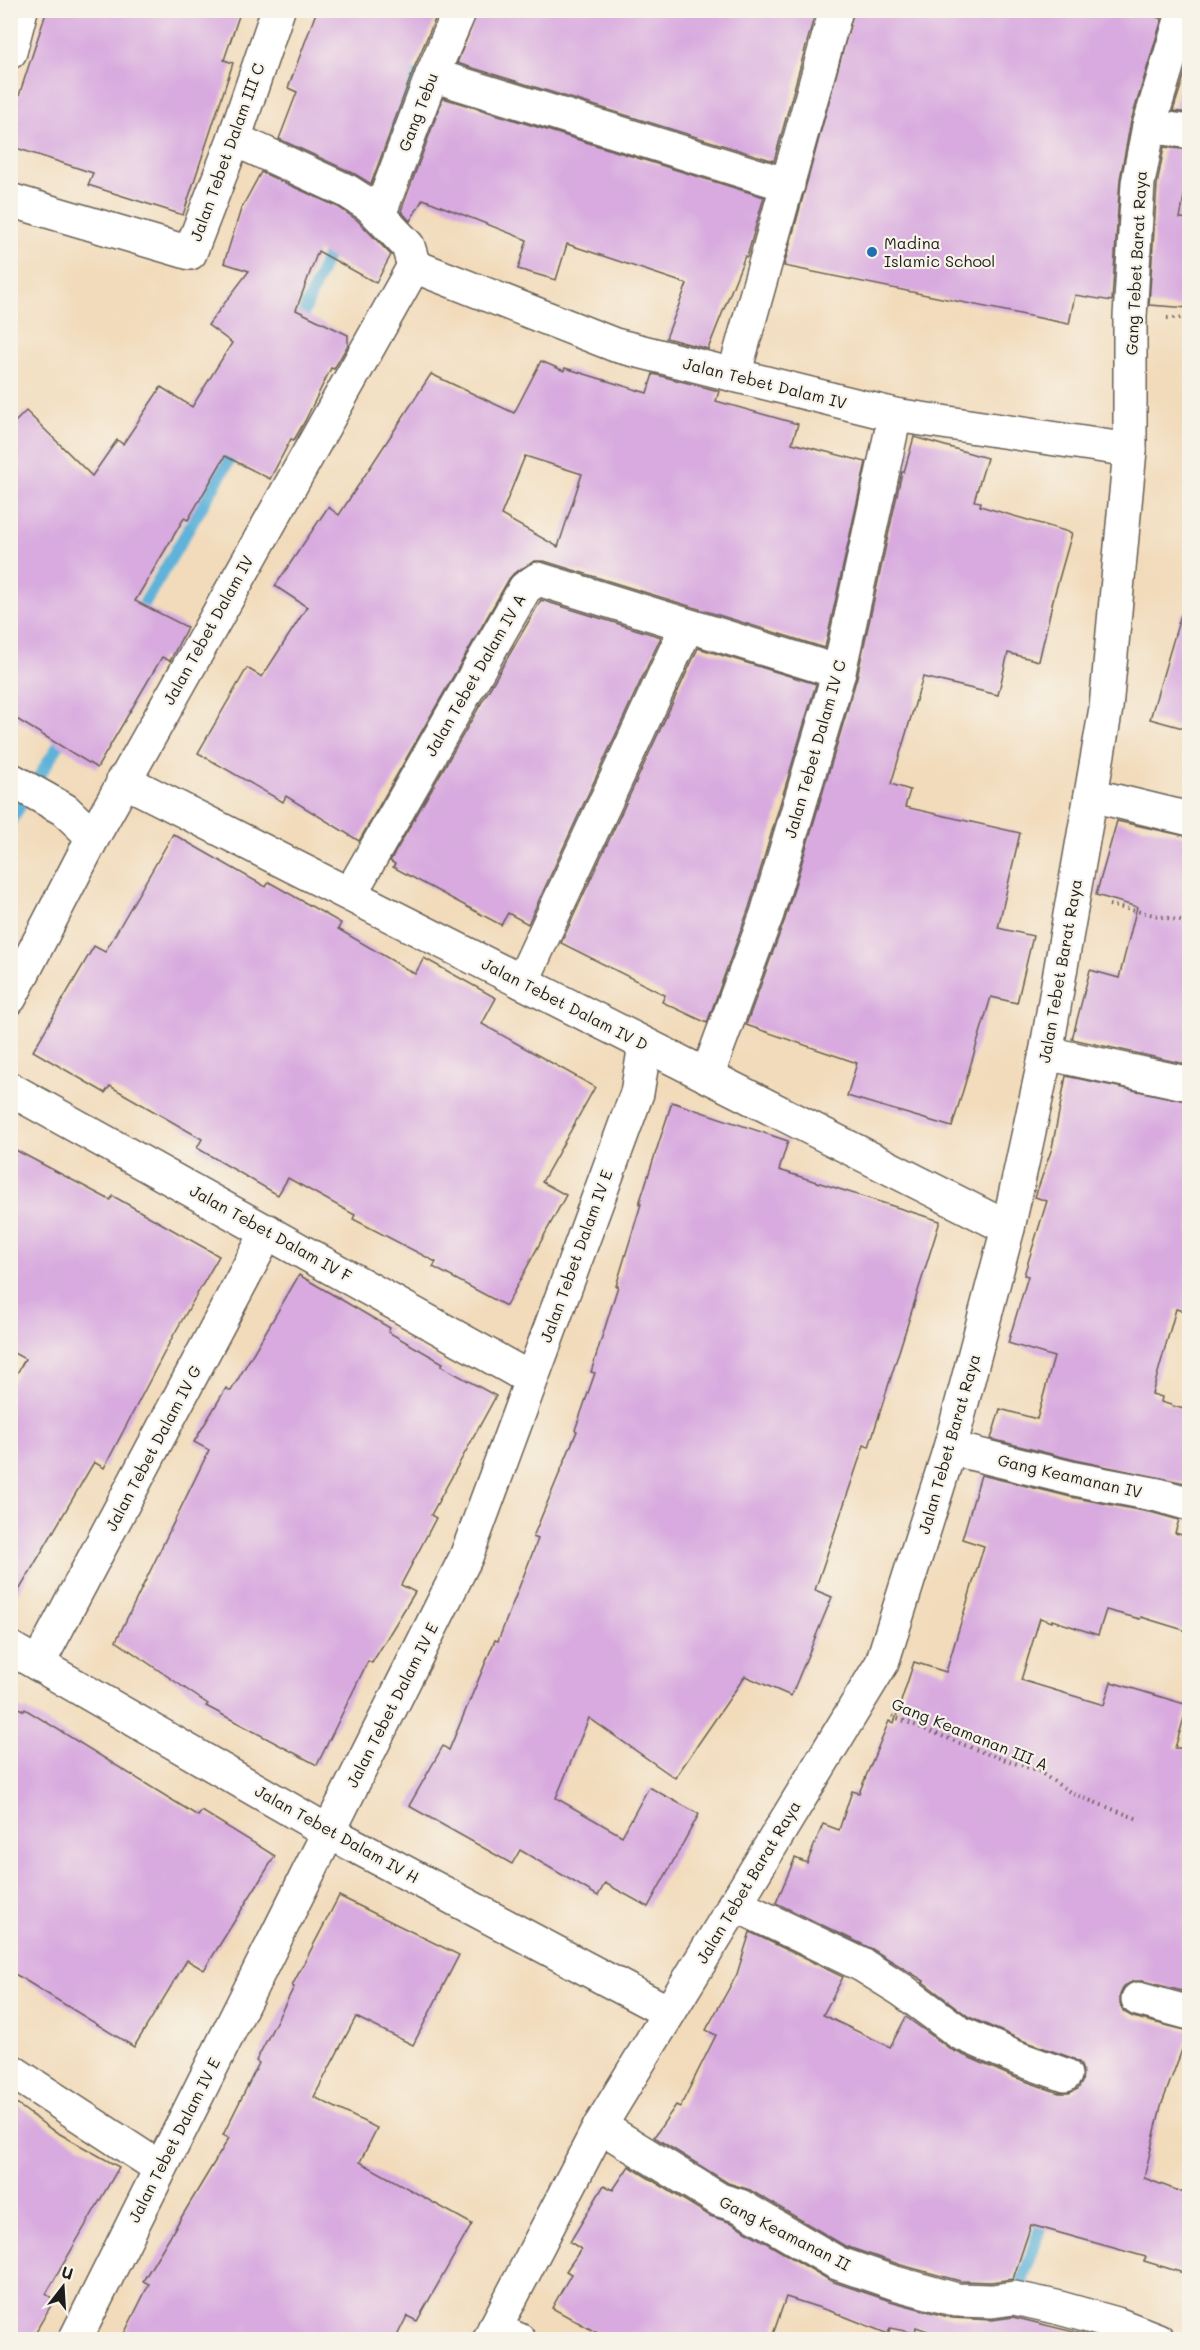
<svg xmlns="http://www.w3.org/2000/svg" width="1200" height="2350" font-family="Mali,sans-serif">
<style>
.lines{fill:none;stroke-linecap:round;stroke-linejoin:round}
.stream{stroke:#5eb2d9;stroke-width:12}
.building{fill:#d8aadf;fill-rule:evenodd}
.street-casing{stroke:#675f54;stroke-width:36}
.secondary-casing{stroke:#675f54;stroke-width:36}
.path{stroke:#675f54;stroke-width:4;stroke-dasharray:1.5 4.5;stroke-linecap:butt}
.street{stroke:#fff;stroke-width:33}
.secondary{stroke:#fff;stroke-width:33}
.poi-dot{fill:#1f6fb2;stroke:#f7f3e8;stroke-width:2}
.labels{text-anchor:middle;stroke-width:4.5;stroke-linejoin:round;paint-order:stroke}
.street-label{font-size:16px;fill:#1c1c1c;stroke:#f7f3e8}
.poi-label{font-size:16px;fill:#1c1c1c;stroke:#f7f3e8;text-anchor:start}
</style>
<rect width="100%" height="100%" fill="#f7f3e8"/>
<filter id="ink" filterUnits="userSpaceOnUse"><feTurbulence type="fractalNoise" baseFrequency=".0167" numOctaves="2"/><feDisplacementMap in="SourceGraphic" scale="12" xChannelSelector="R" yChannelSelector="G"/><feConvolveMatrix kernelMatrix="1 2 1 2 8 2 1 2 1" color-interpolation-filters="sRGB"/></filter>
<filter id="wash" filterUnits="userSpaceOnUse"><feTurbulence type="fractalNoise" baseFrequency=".008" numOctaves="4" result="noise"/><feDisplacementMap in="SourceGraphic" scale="24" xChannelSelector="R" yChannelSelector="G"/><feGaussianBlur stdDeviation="1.35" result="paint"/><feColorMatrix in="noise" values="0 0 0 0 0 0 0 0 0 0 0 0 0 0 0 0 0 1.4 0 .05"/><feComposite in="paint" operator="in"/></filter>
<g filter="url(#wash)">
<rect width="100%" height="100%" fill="#f2dbbb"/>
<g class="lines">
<g class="stream">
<polyline points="391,125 416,76"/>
<polyline points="297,329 333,242"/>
<polyline points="135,619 238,446"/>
<polyline points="10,822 67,732"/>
<polyline points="1005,2333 1045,2213"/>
</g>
</g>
<g id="blocks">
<g class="building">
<polygon points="47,10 241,10 224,60 233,63 183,215 88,185 93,173 10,146 10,123"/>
<polygon points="317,10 439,10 414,68 371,184 355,174 279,139 297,92 288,88"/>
<polygon points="478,10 816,10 774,161 457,63"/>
<polygon points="854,10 1136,10 1162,19 1131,121 1120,179 1112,301 1075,295 1069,324 784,266"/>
<polygon points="1190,57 1190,113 1173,111"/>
<polygon points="443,98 764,197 747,257 745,256 708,349 666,338 687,284 567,244 556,280 518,269 527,240 423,199 410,221 401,211"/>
<polygon points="1164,147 1190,150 1190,165 1180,218 1190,219 1190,308 1149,305 1157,185"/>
<polygon points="261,172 338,207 357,220 391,255 376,283 318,251 296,310 348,335 348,345 334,369 331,368 305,421 294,440 291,439 270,479 225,456 188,520 184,518 135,601 187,627 170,661 162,657 97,768 10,715 10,427 26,411 92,476 117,440 123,444 161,387 192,407 232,343 208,325 249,271 224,263 241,209"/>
<path d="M541 361 564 371 565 368 647 393 653 374 719 391 716 401 798 424 792 443 866 462 825 648 544 561H535L514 573 509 579 359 841 286 796 283 802 198 753 247 668 262 677 307 607 275 586 328 507 339 515 431 374 514 413ZM525 456 582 474 558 547 501 515Z"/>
<polygon points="914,437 987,458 974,501 981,502 980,506 1072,533 1053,600 1039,661 1008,653 998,695 923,677 891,784 910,790 905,807 1020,833 998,928 1033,936 1017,1003 991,997 952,1127 847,1096 857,1063 746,1025 785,919 857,677 902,472 904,472"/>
<polygon points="541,600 661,637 528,924 508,913 501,925 393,867 395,864 390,861"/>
<polygon points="1181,614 1190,615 1190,730 1150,719"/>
<polygon points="698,648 816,684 749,908 707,1023 662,1002 665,995 561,943"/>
<polygon points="1117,821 1190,837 1190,1065 1072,1039 1090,970 1119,978 1137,907 1096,895"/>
<polygon points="173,834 266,887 269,882 341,923 338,929 415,974 424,958 496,998 482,1024 595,1087 542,1182 566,1195 506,1306 433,1267 436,1262 353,1219 355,1215 288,1178 278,1195 197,1148 202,1139 110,1086 105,1093 33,1051 94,946 105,952"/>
<polygon points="1066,1076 1190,1102 1190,1313 1176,1309 1152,1394 1162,1397 1161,1402 1190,1411 1190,1469 1185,1483 1079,1461 991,1439 1000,1409 1037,1419 1054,1357 1008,1343 1028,1276 1024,1275 1047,1201 1035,1197 1052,1148"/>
<polygon points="672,1102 788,1141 779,1170 940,1221 869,1447 864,1445 815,1590 832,1597 791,1696 745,1676 675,1778 589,1718 556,1798 622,1836 649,1787 699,1814 648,1907 605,1883 598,1896 520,1850 512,1864 409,1806 443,1746 449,1750 495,1640 498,1641 538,1539 533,1537 577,1431 575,1430 595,1373 591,1372 618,1286 616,1286 641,1204 639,1204"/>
<polygon points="10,1147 110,1200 113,1196 219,1256 173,1336 104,1468 94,1462 10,1606 10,1386 25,1359 10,1351"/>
<polygon points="299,1275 390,1328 388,1332 443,1363 441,1366 496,1396 431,1515 436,1518 401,1585 415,1592 372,1663 368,1661 317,1765 206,1706 208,1704 116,1641 209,1450 194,1442 226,1388 231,1391"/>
<polygon points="981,1475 1071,1497 1154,1513 1179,1520 1175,1533 1190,1537 1190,1632 1141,1617 1140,1619 1106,1610 1098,1635 1052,1620 1052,1622 1040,1618 1021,1680 1104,1705 1111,1682 1188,1705 1175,1748 1190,1748 1190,1993 1143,1981 1134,1981 1124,1986 1120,1995 1120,2003 1124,2012 1133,2017 1189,2031 1161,2106 1144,2178 1190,2195 1190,2275 1144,2261 1146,2257 1031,2225 1013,2279 991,2282 960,2281 901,2265 845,2246 750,2190 728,2183 654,2137 676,2105 680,2107 716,2035 706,2030 737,1974 750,1932 843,1977 823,2015 890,2047 906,2017 952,2050 1011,2076 1059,2093 1069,2093 1078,2089 1082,2082 1083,2071 1080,2063 1072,2058 1024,2041 969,2017 923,1982 924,1981 872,1949 776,1903 795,1858 807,1863 823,1824 839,1830 852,1791 859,1793 889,1721 894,1723 914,1662 946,1672 984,1546 962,1539"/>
<polygon points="10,1703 24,1711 25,1709 198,1816 202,1811 275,1856 204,1970 187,1960 134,2047 10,1971"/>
<polygon points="339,1896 459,1955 413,2045 356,2017 314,2097 377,2128 360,2162 472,2224 417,2321 407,2316 395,2340 121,2340 149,2284 143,2281 229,2138 223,2135 259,2063 256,2061 294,1987 292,1986"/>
<polygon points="10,2099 51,2129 119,2167 46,2294 54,2300 31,2340 10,2340"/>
<polygon points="629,2166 710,2216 732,2223 831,2281 890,2301 952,2318 992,2320 1013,2317 1090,2336 1090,2340 954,2340 916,2327 915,2333 890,2328 888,2334 836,2313 786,2297 771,2340 610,2340 552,2308 571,2274 566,2271 581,2249 570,2242 604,2185 613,2190"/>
</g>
</g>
</g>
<g filter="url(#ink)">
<use href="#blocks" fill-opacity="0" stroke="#675f54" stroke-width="1.5"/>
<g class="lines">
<g class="street-casing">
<g id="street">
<polyline points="10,52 21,10"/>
<polyline points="432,75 788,185"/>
<polyline points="1149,126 1190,132"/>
<polyline points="234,139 347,191 369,205 408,246 414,266 615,345 734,375 895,415 1130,450"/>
<polyline points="10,200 190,253 234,139 278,10"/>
<polyline points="379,215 432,75 460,10"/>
<polyline points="734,375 836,10"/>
<polyline points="123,780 1008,1228"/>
<polyline points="1091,795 1190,819"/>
<polyline points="93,837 414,266"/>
<polyline points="350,894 525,588 538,579 839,672"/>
<polyline points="522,982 687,626"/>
<polyline points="1046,1053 1190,1084"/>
<polyline points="707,1076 767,914 839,672 895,415"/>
<polyline points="10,1089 531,1379"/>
<polyline points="950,1448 1075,1479 1158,1495 1190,1504"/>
<polyline points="10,1648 329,1832 668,2012"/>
<polyline points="38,1664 268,1231"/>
<polyline points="734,1904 862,1965 902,1990 960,2033 1017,2058 1065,2075"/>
<polyline points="1138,1999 1190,2013"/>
<polyline points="10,2070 160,2168"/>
<polyline points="600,2126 720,2200 740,2206 837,2263 895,2283 957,2300 992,2301 1014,2298 1056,2307 1117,2324 1158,2340"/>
<polyline points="494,2329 519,2340"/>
<polyline points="75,2340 466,1557 637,1093 645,1045"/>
<polyline points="489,2340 600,2126 882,1663 950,1448 1008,1228 1046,1053 1106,708 1130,450 1130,317 1138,183 1149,126 1184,10"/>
</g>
</g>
<g class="secondary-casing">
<polyline id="secondary" points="10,779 65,810 93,837 10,998"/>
</g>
<g class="path">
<polyline points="1167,318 1190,318"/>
<polyline points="1109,905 1190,923"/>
<polyline points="892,1716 982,1752 1038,1771 1073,1794 1138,1819"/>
</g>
<use href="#street" class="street"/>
<use href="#secondary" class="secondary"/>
</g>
</g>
<circle class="poi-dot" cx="872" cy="252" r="6"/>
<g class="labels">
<g class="street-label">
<text transform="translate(418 112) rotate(-69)" y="6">Gang Tebu</text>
<text transform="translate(227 152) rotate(-70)" y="6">Jalan Tebet Dalam III C</text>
<text transform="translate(1136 263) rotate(-87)" y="6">Gang Tebet Barat Raya</text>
<text transform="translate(765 383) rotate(14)" y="6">Jalan Tebet Dalam IV</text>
<text transform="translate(208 630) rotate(-61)" y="6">Jalan Tebet Dalam IV</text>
<text transform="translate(475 675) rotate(-60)" y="6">Jalan Tebet Dalam IV A</text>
<text transform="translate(815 749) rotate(-74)" y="6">Jalan Tebet Dalam IV C</text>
<text transform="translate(1060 971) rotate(-80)" y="6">Jalan Tebet Barat Raya</text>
<text transform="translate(565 1004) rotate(27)" y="6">Jalan Tebet Dalam IV D</text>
<text transform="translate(271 1233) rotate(29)" y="6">Jalan Tebet Dalam IV F</text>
<text transform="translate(576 1256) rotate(-70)" y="6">Jalan Tebet Dalam IV E</text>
<text transform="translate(949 1444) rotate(-74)" y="6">Jalan Tebet Barat Raya</text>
<text transform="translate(153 1448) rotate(-62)" y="6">Jalan Tebet Dalam IV G</text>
<text transform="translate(1070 1476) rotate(13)" y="6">Gang Keamanan IV</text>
<text transform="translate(392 1705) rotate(-63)" y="6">Jalan Tebet Dalam IV E</text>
<text transform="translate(970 1734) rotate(22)" y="6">Gang Keamanan III A</text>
<text transform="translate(337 1834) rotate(29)" y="6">Jalan Tebet Dalam IV H</text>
<text transform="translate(748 1882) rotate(-59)" y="6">Jalan Tebet Barat Raya</text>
<text transform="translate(174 2140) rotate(-63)" y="6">Jalan Tebet Dalam IV E</text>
<text transform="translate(785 2233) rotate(27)" y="6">Gang Keamanan II</text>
</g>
<g class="poi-label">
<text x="884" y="249">Madina<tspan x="884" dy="18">Islamic School</tspan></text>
</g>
</g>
<rect width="1200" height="2350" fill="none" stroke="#f7f3e8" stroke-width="36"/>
<g transform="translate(63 2287) rotate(17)" stroke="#f7f3e8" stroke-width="4.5" paint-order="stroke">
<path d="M0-4.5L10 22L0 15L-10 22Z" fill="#1c1c1c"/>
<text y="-9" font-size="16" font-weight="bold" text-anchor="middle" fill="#1c1c1c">U</text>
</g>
</svg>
